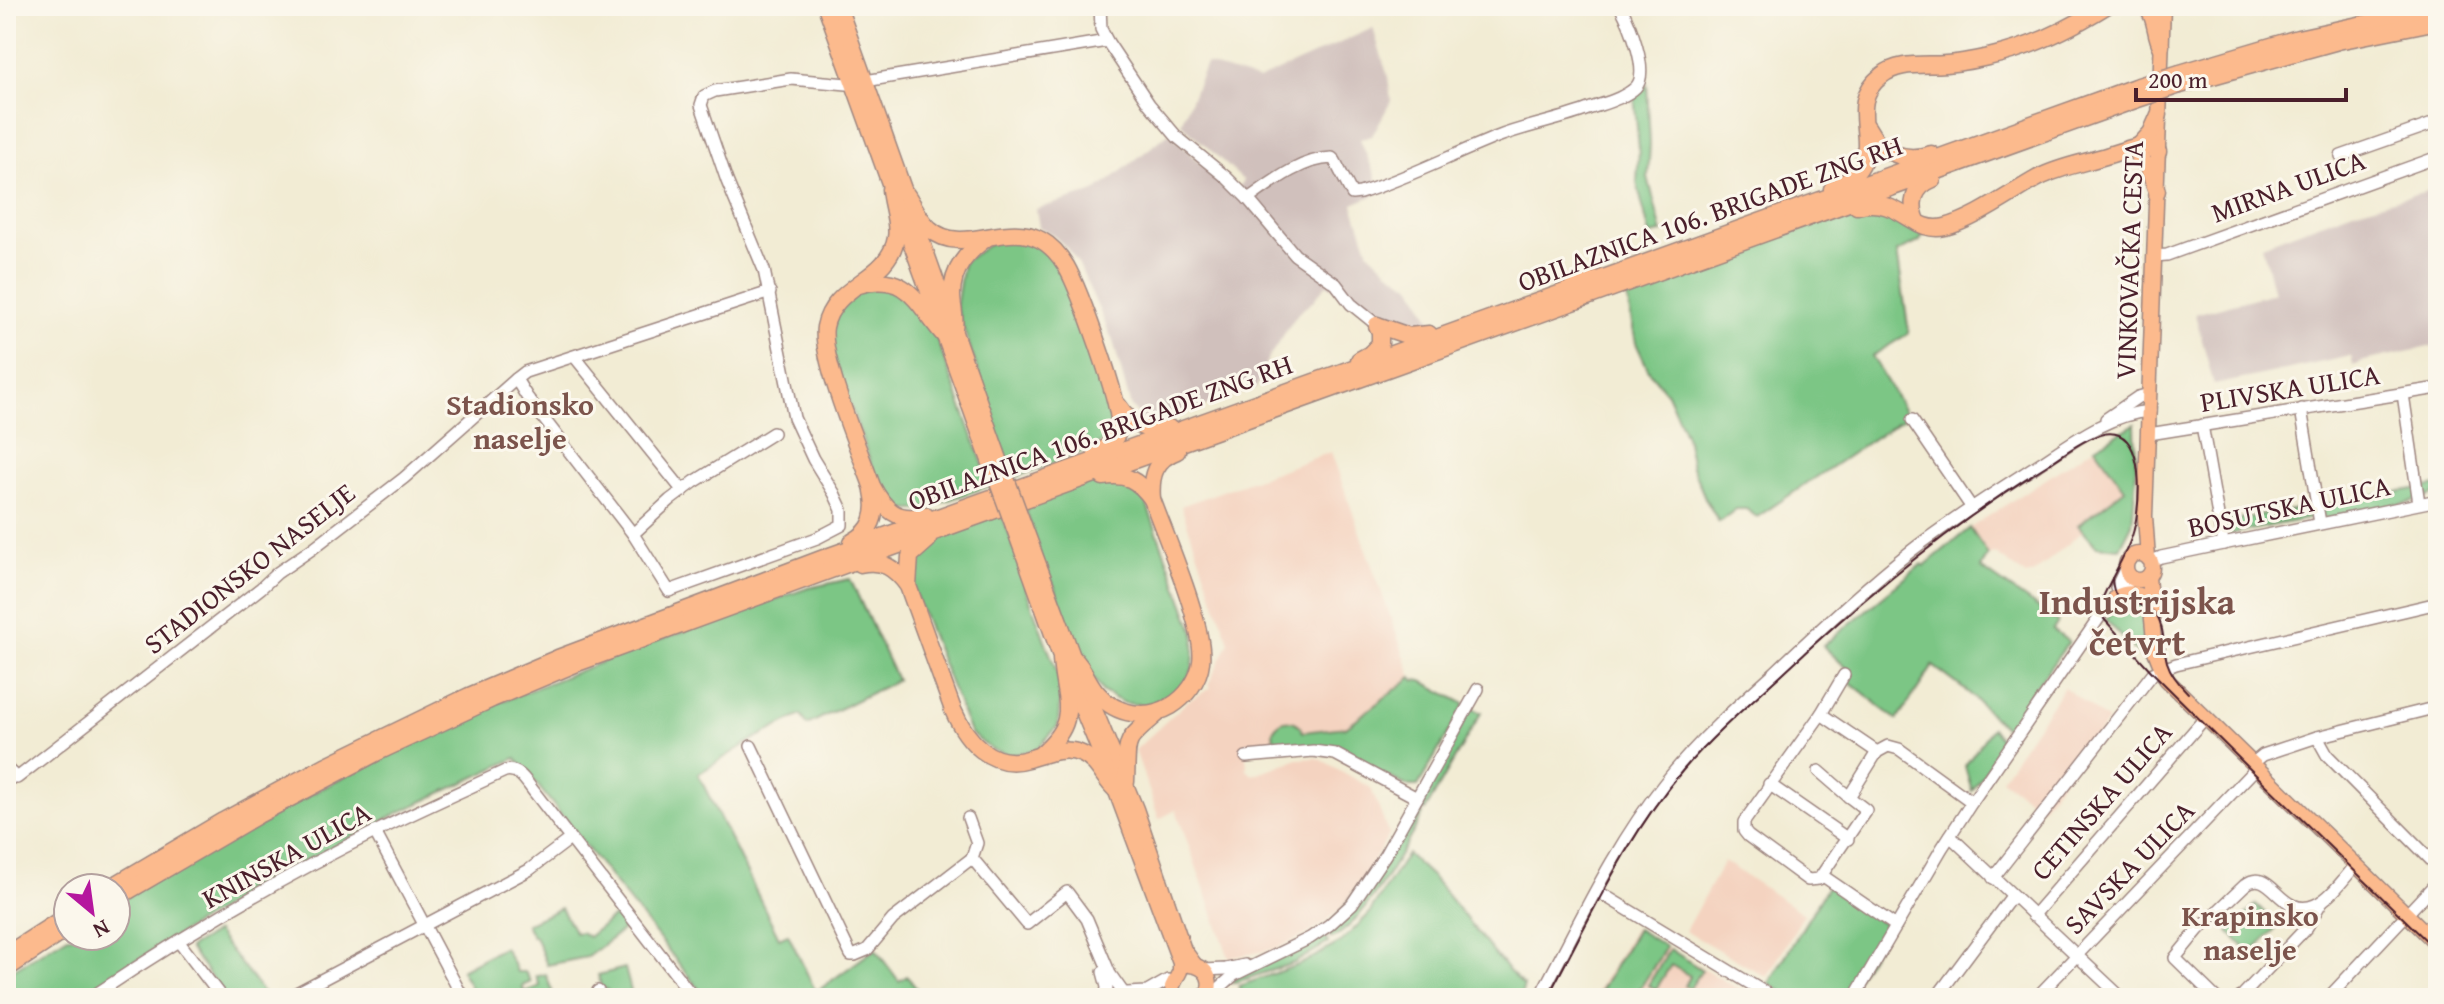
<svg xmlns="http://www.w3.org/2000/svg" width="2444" height="1004" font-family="'Gentium Book Plus',serif">
<style>
.built{fill:#f4d3c0}
.industrial{fill:#d0c0bc}
.green{fill:#7bc685;stroke:#627258;stroke-width:2}
.lines{fill:none;stroke-linecap:round;stroke-linejoin:round}
.minor-casing{stroke:#9e8680;stroke-width:14}
.major-casing{stroke:#9e8680;stroke-width:17}
.highway-casing{stroke:#9e8680;stroke-width:19}
.minor{stroke:#fff;stroke-width:11}
.major{stroke:#fcba8d;stroke-width:14}
.highway{stroke:#fcba8d;stroke-width:16}
.tram{stroke:#4a1f2b;stroke-width:2}
.major-bridge-casing{stroke:#9e8680;stroke-width:17;stroke-linecap:butt}
.highway-bridge-casing{stroke:#9e8680;stroke-width:19;stroke-linecap:butt}
.major-bridge{stroke:#fcba8d;stroke-width:14}
.highway-bridge{stroke:#fcba8d;stroke-width:16}
.labels{text-anchor:middle;stroke-width:6;stroke-linejoin:round;paint-order:stroke}
.street-label{font-size:28px;fill:#4a1f2b;stroke:#fbf7ec}
.neighbourhood-label{font-size:30px;font-weight:bold;fill:#7c544c;stroke:#fbf7ec}
.district-label{font-size:36px;font-weight:bold;fill:#7c544c;stroke:#fbf7ec}
</style>
<rect width="100%" height="100%" fill="#fbf7ec"/>
<filter id="ink" filterUnits="userSpaceOnUse"><feTurbulence type="fractalNoise" baseFrequency=".0125" numOctaves="2"/><feDisplacementMap in="SourceGraphic" scale="16" xChannelSelector="R" yChannelSelector="G"/><feConvolveMatrix kernelMatrix="1 2 1 2 8 2 1 2 1" color-interpolation-filters="sRGB"/></filter>
<filter id="wash" filterUnits="userSpaceOnUse"><feTurbulence type="fractalNoise" baseFrequency=".006" numOctaves="4" result="noise"/><feDisplacementMap in="SourceGraphic" scale="32" xChannelSelector="R" yChannelSelector="G"/><feGaussianBlur stdDeviation="1.8" result="paint"/><feColorMatrix in="noise" values="0 0 0 0 0 0 0 0 0 0 0 0 0 0 0 0 0 1.4 0 .05"/><feComposite in="paint" operator="in"/></filter>
<g filter="url(#wash)">
<rect width="100%" height="100%" fill="#f2ecd4"/>
<g class="built">
<polygon points="2095,447 2125,489 2078,525 2083,531 2034,573 2026,576 1995,553 1988,555 1970,528"/>
<polygon points="1331,452 1412,677 1346,727 1266,744 1262,747 1250,748 1246,751 1247,769 1252,775 1298,759 1317,758 1322,760 1371,788 1389,835 1349,900 1325,923 1306,935 1275,949 1229,958 1176,810 1159,819 1135,750 1188,701 1211,688 1209,683 1229,642 1181,506"/>
<polygon points="2064,687 2108,721 2041,808 2001,779"/>
<polygon points="1724,861 1804,914 1767,977 1685,931"/>
<polygon points="1635,928 1753,998 1593,998"/>
</g>
<g class="industrial">
<polygon points="1373,28 1388,77 1391,101 1372,136 1360,139 1382,192 1353,204 1369,252 1389,271 1413,287 1432,322 1411,327 1396,324 1383,318 1327,284 1312,302 1298,313 1267,360 1256,388 1159,422 1142,419 1131,407 1113,341 1079,265 1068,249 1052,234 1039,227 1036,209 1095,192 1169,133 1232,195 1244,181 1181,123 1206,64 1258,80"/>
<polygon points="2438,188 2438,345 2360,362 2359,364 2353,366 2351,356 2214,385 2195,314 2274,293 2262,245 2353,211"/>
</g>
<g class="green">
<polygon points="1647,84 1650,144 1648,177 1662,233 1650,235 1637,183 1639,149 1634,95"/>
<path d="M1866 210C1889 210 1904 228 1925 232L1919 242 1897 252 1909 333 1872 356 1907 416 1757 517 1746 509H1736L1719 522 1706 500 1692 467 1686 436 1667 393 1649 371 1636 343 1626 293 1824 221Z"/>
<polygon points="1003,235 1023,236 1061,264 1113,403 1111,432 1105,440 1097,445 1070,457 1014,478 985,404 982,383 956,307 963,262"/>
<polygon points="895,286 930,320 991,486 919,510 899,510 883,499 827,338 847,293"/>
<polygon points="2135,424 2136,472 2133,514 2132,524 2120,548 2096,546 2078,525 2125,489 2095,447"/>
<polygon points="1115,477 1141,489 1195,634 1193,668 1186,682 1170,696 1145,705 1124,703 1103,692 1080,658 1055,587 1042,562 1024,504 1070,487"/>
<polygon points="2438,485 2438,493 2413,502 2326,519 2322,516 2224,535 2222,522"/>
<polygon points="1001,512 1023,572 1027,592 1061,683 1058,726 1037,749 1012,755 992,750 970,733 912,587 912,559 926,543"/>
<polygon points="1970,528 1988,555 1981,568 2058,622 2053,630 2069,642 2025,701 2026,703 2006,729 1969,693 1933,666 1897,720 1850,682 1850,671 1823,646 1922,564 1924,566"/>
<polygon points="850,579 897,680 807,725 801,715 754,739 698,774 779,938 788,934 816,992 875,949 899,981 907,976 924,998 706,998 516,758 396,814 321,853 202,920 77,998 6,998 6,974 68,936 116,936 116,902 222,839 469,714 648,644 808,588"/>
<polygon points="2123,597 2143,603 2151,668 2106,620"/>
<path d="M1412 677 1414 680 1422 681 1465 704 1418 786H1407L1328 747 1281 748 1274 741 1273 731C1281 717 1296 717 1303 732L1346 727Z"/>
<polygon points="1471,708 1481,713 1425,811 1417,807"/>
<polygon points="1992,728 2004,744 1972,791 1965,766"/>
<path d="M1415 810 1423 814C1407 843 1361 929 1331 938L1326 931Z"/>
<polygon points="1407,854 1434,879 1506,968 1524,986 1520,998 1243,998 1239,986 1301,964 1341,942 1368,915"/>
<polygon points="1828,886 1888,927 1845,998 1792,998 1769,983"/>
<polygon points="2256,904 2278,926 2251,954 2229,932"/>
<polygon points="561,908 575,933 581,932 588,937 617,914 627,927 587,957 547,965 535,936 532,936 526,924"/>
<polygon points="1637,929 1666,947 1634,998 1596,998"/>
<polygon points="216,932 267,998 227,998 189,948"/>
<polygon points="1323,934 1328,943 1294,963 1233,983 1233,979"/>
<polygon points="504,947 517,972 525,972 531,982 522,986 524,992 540,986 536,976 546,975 554,996 542,998 476,998 461,970"/>
<polygon points="1670,949 1702,970 1690,988 1685,986 1690,976 1671,965 1656,989 1648,985"/>
<polygon points="625,968 632,995 609,998 607,989 602,989 598,975"/>
</g>
</g>
<g filter="url(#ink)">
<g class="lines">
<g class="minor-casing">
<g id="minor">
<polyline points="1107,41 1149,104 1177,137 1226,177 1248,199 1295,255 1336,284 1351,304 1377,325"/>
<polyline points="2341,156 2438,122"/>
<path d="M1248 199C1272 182 1301 159 1332 158L1335 161 1352 194 1360 193C1408 178 1451 155 1497 137 1528 125 1561 120 1591 108 1605 103 1625 98 1636 87 1650 72 1629 22 1620 6"/>
<polyline points="2154,256 2167,255 2438,157"/>
<polyline points="770,292 525,372 516,379 527,397 633,534 670,500 694,482 773,433"/>
<polyline points="575,357 683,491"/>
<polyline points="2403,394 2419,503"/>
<polyline points="2301,409 2320,523"/>
<polyline points="2106,419 2138,397 2150,394"/>
<polyline points="1912,420 1972,508"/>
<polyline points="2202,425 2223,544"/>
<polyline points="2149,434 2438,388"/>
<polyline points="633,534 669,591 817,538 842,525 842,510 834,493 813,459 794,418 764,270 727,181 701,105 704,96 715,91 791,79 847,84 1107,41 1101,29 1100,6"/>
<polyline points="2151,561 2161,557 2223,544 2438,500"/>
<polyline points="2116,588 2126,567"/>
<polyline points="1844,675 1821,714 1744,822 1744,831 1748,836 1808,880 1819,879 1866,810 1849,797 1877,752 1888,746 1899,749 1972,802"/>
<polyline points="1821,714 1877,752"/>
<polyline points="2317,737 2327,755 2438,867"/>
<polyline points="751,746 851,955 855,955 867,950 893,919 972,858 1027,924 1067,892 1087,919 1110,974 1122,991"/>
<polyline points="1246,757 1313,751 1335,754 1417,798"/>
<polyline points="2252,764 2263,755 2317,737 2438,707"/>
<polyline points="6,768 17,778 261,588 277,573 312,549 404,478 516,379"/>
<polyline points="1819,771 1849,797"/>
<polyline points="1769,784 1848,839"/>
<polyline points="968,818 977,843 972,858"/>
<polyline points="375,832 463,998"/>
<polyline points="1950,836 2122,998"/>
<polyline points="1823,876 1896,926"/>
<polyline points="1993,878 2153,673 2176,664 2438,603"/>
<polyline points="1597,891 1774,998"/>
<polyline points="2033,916 2205,718"/>
<polyline points="179,942 222,998"/>
<polyline points="1203,970 1226,969 1245,965"/>
<polyline points="1103,972 1107,987 1106,998"/>
<polyline points="598,991 600,998"/>
<polyline points="1216,991 1234,975 1310,938 1329,925 1352,904 1385,855 1478,689"/>
<polyline points="1127,993 1147,992 1168,980"/>
<path d="M90 998C181 937 278 879 377 831 419 810 462 791 505 771 520 768 526 782 535 793L694 998"/>
<polyline points="287,998 529,870 570,839"/>
<path d="M1539 998C1578 926 1613 848 1664 784 1697 742 1736 707 1775 672 1819 630 1863 589 1911 551 1951 520 1994 493 2036 466 2070 444 2108 414 2150 411"/>
<polyline points="1854,998 1942,848 1972,802 2101,615 2126,584 2133,579"/>
<polyline points="1936,998 2012,896"/>
<polyline points="2036,998 2256,768"/>
<path d="M2216 998 2175 958 2198 930 2245 885C2271 864 2281 920 2315 905 2331 898 2345 877 2356 865"/>
<polyline points="2240,998 2307,927 2322,901"/>
<polyline points="2328,998 2438,881"/>
</g>
</g>
<g class="major-casing">
<g id="major">
<polyline points="825,6 991,466"/>
<polyline points="839,6 1001,462"/>
<polyline points="1023,522 1074,659 1136,809 1184,950 1195,965"/>
<polyline points="1013,526 1061,659 1115,789 1180,963 1180,971 1172,987 1175,998"/>
<circle cx="2139" cy="567" r="13"/>
<polyline points="2148,558 2145,516 2163,6"/>
<polyline points="2148,577 2155,651 2166,679 2438,945"/>
<path d="M2116 597C2129 591 2139 592 2148 602"/>
<path d="M1189 965C1208 966 1215 982 1205 998"/>
</g>
</g>
<g class="highway-casing">
<g id="highway">
<path d="M2145 6C2157 17 2154 32 2161 46"/>
<polyline points="2180,73 2298,38 2438,8"/>
<polyline points="2180,85 2338,41 2438,21"/>
<path d="M1867 127C1880 152 1903 163 1931 154"/>
<polyline points="2139,146 2151,133 2159,115"/>
<polyline points="2139,157 2148,167 2157,191"/>
<path d="M890 189C891 205 899 222 896 238 889 280 833 284 825 327 820 358 860 452 872 486 884 509 897 523 925 515"/>
<path d="M1832 189C1900 158 1837 111 1881 76 1899 61 1924 66 1946 64 1960 63 1974 60 1988 57 2031 48 2069 29 2106 6"/>
<path d="M906 194C914 205 919 220 930 229 962 257 1005 220 1041 240 1052 246 1060 256 1066 266 1079 289 1122 405 1119 428 1116 441 1107 448 1096 454"/>
<path d="M1857 206C1900 195 1913 235 1945 227 1974 220 2011 193 2038 178 2061 166 2085 163 2109 155 2119 152 2128 148 2139 146L2150 147 2158 152"/>
<path d="M1918 223C1909 204 1913 187 1933 179"/>
<path d="M859 285C908 270 918 306 944 335"/>
<polyline points="1377,325 1409,336 1429,334"/>
<path d="M954 328C956 316 952 307 952 295 952 269 967 252 988 237"/>
<polyline points="1359,360 1370,354 1380,344 1380,332 1377,325"/>
<path d="M1118 405C1131 424 1145 433 1169 428"/>
<path d="M1103 477C1126 473 1138 480 1152 499"/>
<path d="M852 542C873 531 878 514 873 491"/>
<path d="M860 564C882 559 895 568 908 586L953 710C966 740 991 770 1028 759 1045 754 1064 746 1082 754 1098 761 1103 778 1115 789"/>
<polyline points="908,586 910,556 928,540"/>
<path d="M1074 659C1085 670 1088 683 1098 694 1116 715 1147 720 1171 706 1186 697 1199 680 1201 662 1206 629 1165 535 1152 499 1150 476 1155 459 1177 451"/>
<path d="M1041 754C1081 719 1064 703 1061 659"/>
<path d="M1126 782C1128 737 1122 744 1157 714"/>
<polyline points="110,888 223,821 325,766 469,696 558,658 824,558 2135,87"/>
<polyline points="116,898 258,815 378,752 492,699 580,662 956,524 2135,100"/>
<polyline points="6,955 68,915"/>
<polyline points="6,969 68,928"/>
</g>
</g>
<use href="#minor" class="minor"/>
<use href="#major" class="major"/>
<use href="#highway" class="highway"/>
<g class="tram">
<path d="M2112 578C2114 617 2138 594 2155 614 2165 626 2163 647 2167 662 2171 675 2179 684 2188 693"/>
<path d="M1547 998C1589 921 1626 837 1683 770 1713 735 1749 704 1783 673 1866 595 1952 524 2049 464 2065 454 2099 426 2119 435 2146 447 2140 513 2132 536 2124 559 2110 579 2101 602L2100 610 2104 619 2153 673 2257 776 2438 952"/>
</g>
<g class="major-bridge-casing">
<g id="major-bridge">
<polyline points="1001,462 1023,522"/>
<polyline points="991,466 1013,526"/>
</g>
</g>
<g class="highway-bridge-casing">
<g id="highway-bridge">
<polyline points="2135,87 2180,73"/>
<polyline points="2135,100 2180,85"/>
</g>
</g>
<use href="#major-bridge" class="major-bridge"/>
<use href="#highway-bridge" class="highway-bridge"/>
</g>
</g>
<g class="labels">
<g class="street-label">
<text transform="translate(2288 186) rotate(-20)" y="10">MIRNA ULICA</text>
<text transform="translate(1710 213) rotate(-20)" y="10">OBILAZNICA 106. BRIGADE ZNG RH</text>
<text transform="translate(2129 260) rotate(-88)" y="10">VINKOVAČKA CESTA</text>
<text transform="translate(2290 388) rotate(-9)" y="10">PLIVSKA ULICA</text>
<text transform="translate(1100 432) rotate(-20)" y="10">OBILAZNICA 106. BRIGADE ZNG RH</text>
<text transform="translate(2289 506) rotate(-12)" y="10">BOSUTSKA ULICA</text>
<text transform="translate(249 568) rotate(-38)" y="10">STADIONSKO NASELJE</text>
<text transform="translate(2101 801) rotate(-49)" y="10">CETINSKA ULICA</text>
<text transform="translate(286 855) rotate(-29)" y="10">KNINSKA ULICA</text>
<text transform="translate(2129 867) rotate(-46)" y="10">SAVSKA ULICA</text>
</g>
<g class="neighbourhood-label">
<text x="520" y="415">Stadionsko<tspan x="520" dy="34">naselje</tspan></text>
<text x="2250" y="926">Krapinsko<tspan x="2250" dy="34">naselje</tspan></text>
</g>
<g class="district-label">
<text x="2137" y="614">Industrijska<tspan x="2137" dy="41">četvrt</tspan></text>
</g>
</g>
<rect width="2444" height="1004" fill="none" stroke="#fbf7ec" stroke-width="32"/>
<g transform="translate(92 912) rotate(151)"><circle r="38" fill="#fbf7ec" stroke="#b4a19f" stroke-width="2"/>
<path d="M0-6L14 30L0 20L-14 30Z" fill="#b5179e"/>
<text y="-12" font-size="22" font-weight="bold" text-anchor="middle" fill="#4a1f2b">N</text>
</g>
<path d="M2136 88v12h210v-12" fill="none" stroke="#4a1f2b" stroke-width="4"/>
<text x="2148" y="88" font-size="24" fill="#4a1f2b" stroke="#fbf7ec" stroke-width="6" paint-order="stroke">200 m</text>
</svg>
